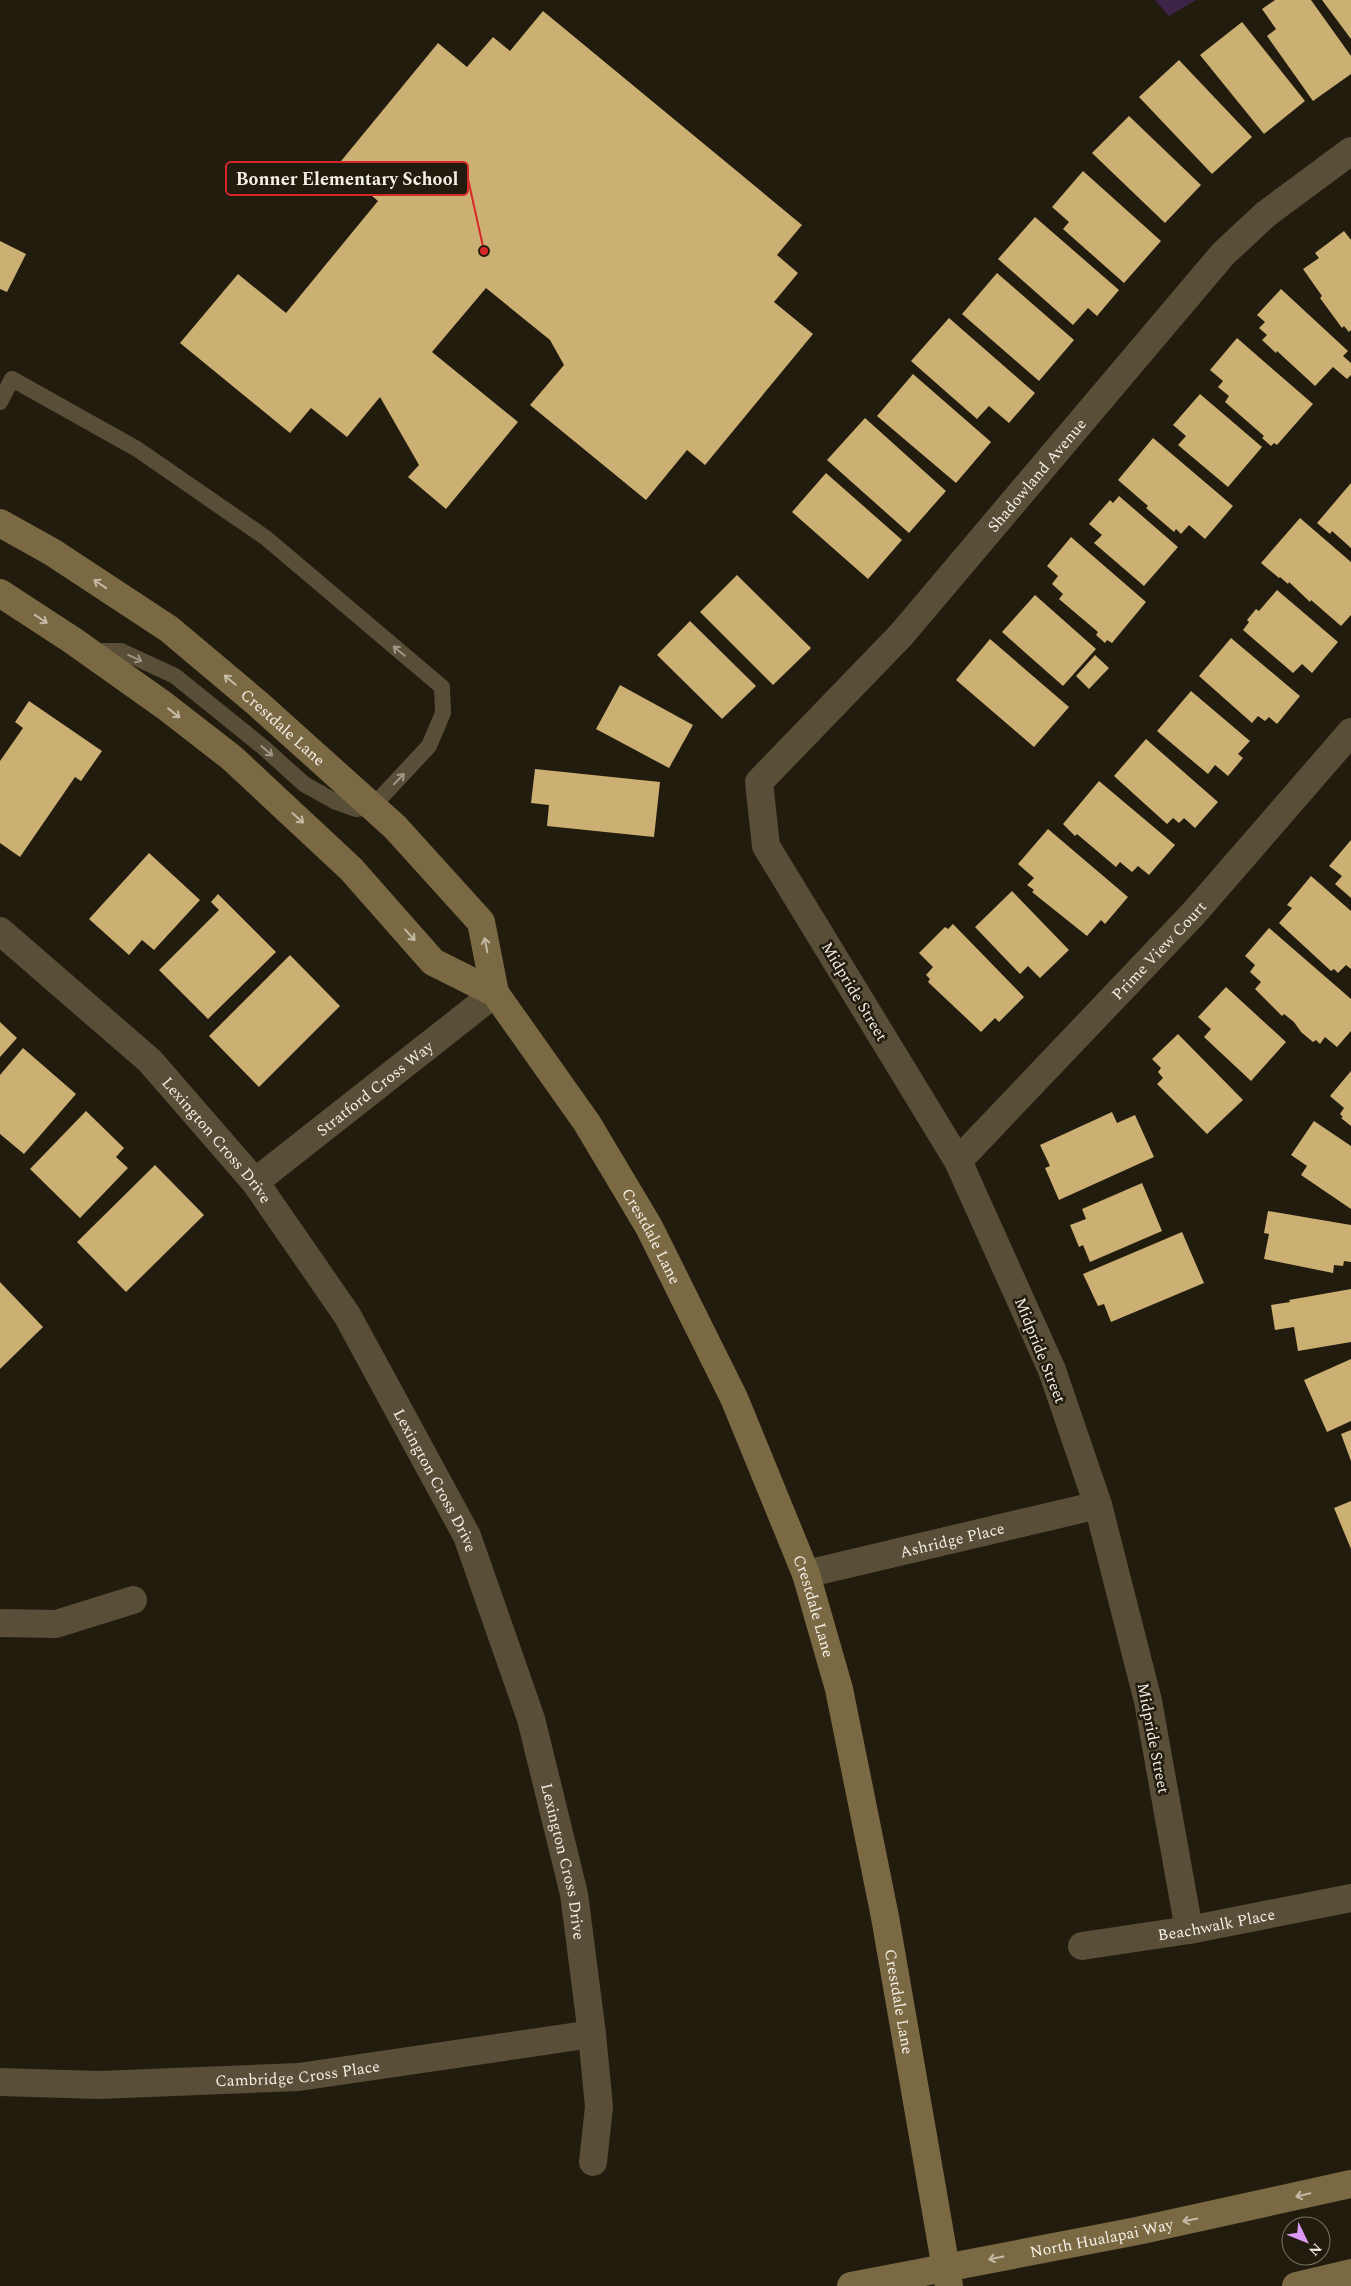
<svg xmlns="http://www.w3.org/2000/svg" width="1351" height="2286" font-family="Spectral,serif">
<style>
.green{fill:#3d2347}
.building{fill:#ccaf72}
.lines{fill:none;stroke-linecap:round;stroke-linejoin:round}
.lane{stroke:#594e37;stroke-width:16}
.street{stroke:#594e37;stroke-width:28}
.secondary{stroke:#7b6944;stroke-width:28}
.oneway{stroke:#c4baa6}
.oneway2{stroke:#9f9786}
.labels{text-anchor:middle;stroke-width:5;stroke-linejoin:round;paint-order:stroke}
.street-label{font-size:16px;fill:#f4f0e7;stroke:#221c0e}
.leader{fill:none;stroke:#d62828;stroke-width:2}
.callout-dot{fill:#d62828;stroke:#221c0e;stroke-width:2}
.callout{fill:#221c0e;stroke:#d62828;stroke-width:2}
.callout-label{font-size:18px;text-anchor:middle;font-weight:bold;fill:#f4f0e7}
</style>
<rect width="100%" height="100%" fill="#221c0e"/>
<polygon class="green" points="1155,0 1196,0 1169,16"/>
<g class="building">
<polygon points="1275,0 1311,0 1351,56 1351,74 1313,101 1267,36 1276,29 1262,9"/>
<polygon points="1322,0 1351,0 1351,39"/>
<polygon points="543,11 802,225 777,255 798,273 774,302 813,334 705,465 687,450 646,500 530,405 564,365 550,340 486,288 432,352 518,422 446,509 408,477 419,465 380,397 347,437 311,408 290,433 180,343 238,274 286,313 378,201 337,166 438,43 467,67 493,37 510,51"/>
<polygon points="1242,22 1305,101 1264,134 1200,55"/>
<polygon points="1179,60 1252,137 1212,174 1139,97"/>
<polygon points="1129,116 1201,185 1165,223 1092,153"/>
<polygon points="1083,171 1161,241 1124,283 1063,229 1069,222 1052,207"/>
<polygon points="1035,217 1119,290 1097,316 1088,308 1073,325 998,259"/>
<polygon points="1344,231 1351,240 1351,330 1349,332 1344,326 1342,328 1320,298 1322,296 1303,269 1319,258 1315,253"/>
<polygon points="0,241 26,254 7,292 0,289"/>
<polygon points="997,273 1074,340 1039,381 962,314"/>
<polygon points="1281,289 1348,351 1343,356 1351,363 1351,375 1347,379 1333,367 1315,386 1277,351 1276,353 1262,340 1267,335 1259,328 1265,322 1257,315"/>
<polygon points="949,318 1035,393 1009,423 989,406 977,419 911,361"/>
<polygon points="1237,338 1313,404 1277,445 1274,443 1271,446 1262,438 1264,436 1225,402 1229,396 1218,387 1223,381 1210,370"/>
<polygon points="913,374 991,442 956,483 877,416"/>
<polygon points="1200,394 1262,447 1228,487 1178,445 1186,436 1173,425"/>
<polygon points="865,418 946,491 909,533 827,460"/>
<polygon points="1153,438 1233,506 1205,539 1189,525 1181,534 1176,529 1174,532 1146,508 1148,506 1118,480"/>
<polygon points="826,473 902,540 868,579 792,512"/>
<polygon points="1351,483 1351,548 1332,531 1330,534 1317,523"/>
<polygon points="1119,496 1178,547 1144,586 1094,543 1102,535 1089,524 1110,500 1113,503"/>
<polygon points="1300,518 1351,562 1351,615 1341,626 1311,600 1310,602 1289,582 1288,584 1280,577 1279,578 1261,563"/>
<polygon points="1071,537 1146,602 1112,643 1107,640 1105,643 1096,635 1098,632 1059,599 1063,594 1052,584 1058,576 1047,566"/>
<polygon points="737,575 811,648 773,685 700,612"/>
<polygon points="1277,590 1338,642 1312,673 1302,664 1293,673 1243,630 1249,622 1247,620 1256,609 1259,611"/>
<polygon points="1035,595 1096,649 1063,686 1002,632"/>
<polygon points="690,621 756,686 722,719 657,655"/>
<polygon points="1231,638 1300,696 1277,724 1269,717 1265,721 1258,716 1252,723 1199,676"/>
<polygon points="990,639 1069,707 1034,747 956,680"/>
<polygon points="1095,655 1109,668 1089,689 1076,676"/>
<polygon points="620,685 693,725 669,768 596,729"/>
<polygon points="1191,691 1250,741 1238,754 1243,758 1228,776 1215,765 1208,774 1157,731"/>
<polygon points="29,701 102,751 81,781 75,777 20,857 0,843 0,761 23,728 15,722"/>
<polygon points="1146,739 1218,802 1195,828 1184,818 1179,823 1173,818 1167,824 1114,776"/>
<polygon points="535,769 660,782 654,837 547,826 549,805 531,803"/>
<polygon points="1099,781 1175,845 1149,875 1138,866 1132,872 1120,862 1116,867 1077,834 1075,836 1063,824"/>
<polygon points="1048,829 1128,897 1105,924 1101,920 1087,936 1032,892 1034,890 1027,885 1034,878 1018,864"/>
<polygon points="1351,840 1351,898 1335,884 1342,876 1329,866"/>
<polygon points="149,853 200,900 154,950 142,940 129,955 89,919"/>
<polygon points="1311,876 1351,911 1351,969 1346,965 1338,973 1334,969 1331,971 1279,923 1292,908 1287,905"/>
<polygon points="1012,891 1069,950 1040,978 1028,966 1020,974 975,927"/>
<polygon points="218,894 276,952 208,1019 159,970 219,910 211,902"/>
<polygon points="953,924 1024,997 999,1022 995,1018 981,1032 928,982 930,979 926,975 933,967 919,953 945,927 948,929"/>
<polygon points="1269,928 1351,999 1351,1031 1337,1047 1325,1037 1320,1044 1316,1040 1313,1042 1301,1032 1294,1022 1284,1014 1282,1016 1255,989 1261,982 1250,972 1255,965 1245,956"/>
<polygon points="290,955 340,1006 259,1087 209,1036"/>
<polygon points="1226,987 1286,1042 1251,1081 1204,1037 1211,1029 1198,1017"/>
<polygon points="0,1022 17,1038 0,1057"/>
<polygon points="1178,1034 1243,1100 1207,1134 1157,1084 1163,1078 1158,1072 1161,1068 1152,1059"/>
<polygon points="23,1048 76,1094 24,1154 0,1134 0,1075"/>
<polygon points="1351,1071 1351,1126 1341,1118 1343,1117 1340,1114 1344,1108 1330,1096"/>
<polygon points="86,1111 124,1148 116,1157 128,1168 80,1218 30,1169"/>
<polygon points="1112,1112 1117,1123 1135,1115 1154,1157 1059,1200 1045,1168 1050,1166 1040,1145"/>
<polygon points="1314,1121 1351,1146 1351,1209 1301,1175 1307,1166 1291,1155"/>
<polygon points="155,1165 204,1215 126,1292 77,1242"/>
<polygon points="1142,1183 1162,1231 1090,1262 1083,1245 1079,1247 1070,1225 1086,1219 1082,1209"/>
<polygon points="1268,1211 1351,1225 1351,1262 1344,1261 1343,1266 1334,1265 1333,1273 1264,1259 1269,1234 1264,1233"/>
<polygon points="1182,1232 1204,1283 1111,1322 1104,1304 1098,1306 1083,1274"/>
<polygon points="0,1282 43,1327 0,1369"/>
<polygon points="1351,1289 1351,1342 1298,1351 1294,1327 1275,1330 1271,1305 1290,1302 1289,1300"/>
<polygon points="1351,1359 1351,1421 1327,1432 1304,1380"/>
<polygon points="1351,1430 1351,1461 1341,1434"/>
<polygon points="1351,1501 1351,1549 1334,1508"/>
</g>
<g class="lines">
<polyline class="lane" points="0,402 12,379 137,449 266,538 442,687 443,713 429,746 373,806 356,809 336,802 304,784 263,747 175,676 121,651 90,651"/>
<g class="street">
<path id="s1" d="M0 931 150 1061 255 1182 347 1315 467 1536 531 1719 574 1894 592 2034 599 2107 593 2162"/>
<path id="s2" d="M958 1161 1194 913 1351 732"/>
<path id="s3" d="M255 1182 495 993"/>
<path id="s4" d="M806 1574 1098 1505"/>
<polyline points="0,1623 56,1624 133,1600"/>
<path id="s5" d="M1189 1930 1148 1701 1098 1505 1052 1370 958 1161 766 846 759 782 901 635 1223 254 1266 214 1351 151"/>
<path id="s6" d="M1082 1946 1189 1930 1351 1898"/>
<path id="s7" d="M0 2082 99 2085 299 2077 592 2034"/>
</g>
<g class="secondary">
<path id="s8" d="M0 523 52 552 169 629 257 703 395 827 481 922 495 993 587 1123 649 1227 734 1398 806 1574 839 1689 885 1917 949 2286"/>
<polyline points="0,593 72,640 165,706 232,758 351,869 433,962 495,993"/>
<path id="s9" d="M851 2286 1137 2231 1351 2184"/>
<polyline points="1296,2286 1351,2273"/>
</g>
</g>
<defs><path id="oneway-shaft" d="M-6 0H5M1.5-3L5.5 0L1.5 3" fill="none" stroke-width="1.6" stroke-linecap="round" stroke-linejoin="round" transform="scale(1.25)"/></defs>
<g class="oneway">
<use href="#oneway-shaft" transform="translate(100 584) rotate(-146)"/>
<use href="#oneway-shaft" transform="translate(41 619) rotate(33)"/>
<use href="#oneway-shaft" transform="translate(230 680) rotate(-140)"/>
<use href="#oneway-shaft" transform="translate(174 713) rotate(38)"/>
<use href="#oneway-shaft" transform="translate(298 818) rotate(42)"/>
<use href="#oneway-shaft" transform="translate(410 935) rotate(48)"/>
<use href="#oneway-shaft" transform="translate(486 945) rotate(-101)"/>
<use href="#oneway-shaft" transform="translate(1303 2195) rotate(167)"/>
<use href="#oneway-shaft" transform="translate(1190 2220) rotate(168)"/>
<use href="#oneway-shaft" transform="translate(996 2258) rotate(169)"/>
</g>
<g class="oneway2">
<use href="#oneway-shaft" transform="translate(399 651) rotate(-140)"/>
<use href="#oneway-shaft" transform="translate(135 658) rotate(25)"/>
<use href="#oneway-shaft" transform="translate(267 751) rotate(41)"/>
<use href="#oneway-shaft" transform="translate(399 779) rotate(-46)"/>
</g>
<g class="labels">
<g class="street-label">
<text dy="6" stroke="none"><textPath href="#s5" startOffset="1654">Shadowland Avenue</textPath></text>
<text dy="6" stroke="none"><textPath href="#s8" startOffset="350">Crestdale Lane</textPath></text>
<text dy="6" stroke="none"><textPath href="#s2" startOffset="291">Prime View Court</textPath></text>
<text transform="translate(855 991) rotate(59)" y="6">Midpride Street</text>
<text dy="6" stroke="none"><textPath href="#s3" startOffset="152">Stratford Cross Way</textPath></text>
<text dy="6" stroke="none"><textPath href="#s1" startOffset="302">Lexington Cross Drive</textPath></text>
<text dy="6" stroke="none"><textPath href="#s8" startOffset="990">Crestdale Lane</textPath></text>
<text transform="translate(1041 1350) rotate(68)" y="6">Midpride Street</text>
<text dy="6" stroke="none"><textPath href="#s1" startOffset="708">Lexington Cross Drive</textPath></text>
<text dy="6" stroke="none"><textPath href="#s4" startOffset="150">Ashridge Place</textPath></text>
<text dy="6" stroke="none"><textPath href="#s8" startOffset="1395">Crestdale Lane</textPath></text>
<text transform="translate(1154 1738) rotate(79)" y="6">Midpride Street</text>
<text dy="6" stroke="none"><textPath href="#s1" startOffset="1112">Lexington Cross Drive</textPath></text>
<text dy="6" stroke="none"><textPath href="#s6" startOffset="136">Beachwalk Place</textPath></text>
<text dy="6" stroke="none"><textPath href="#s8" startOffset="1800">Crestdale Lane</textPath></text>
<text dy="6" stroke="none"><textPath href="#s7" startOffset="298">Cambridge Cross Place</textPath></text>
<text dy="6" stroke="none"><textPath href="#s9" startOffset="255">North Hualapai Way</textPath></text>
</g>
</g>
<path class="leader" d="M484 251L468 179"/>
<circle class="callout-dot" cx="484" cy="251" r="5"/>
<rect class="callout" x="226" y="162" width="242" height="33" rx="5"/>
<g class="callout-label">
<text x="347" y="185">Bonner Elementary School</text>
</g>
<g transform="translate(1306 2241) rotate(133)"><circle r="24" fill="#221c0e" stroke="#767165"/>
<path d="M0-4L9 19L0 12L-9 19Z" fill="#db99f5"/>
<text y="-8" font-size="14" font-weight="bold" text-anchor="middle" fill="#f4f0e7">N</text>
</g>
</svg>
